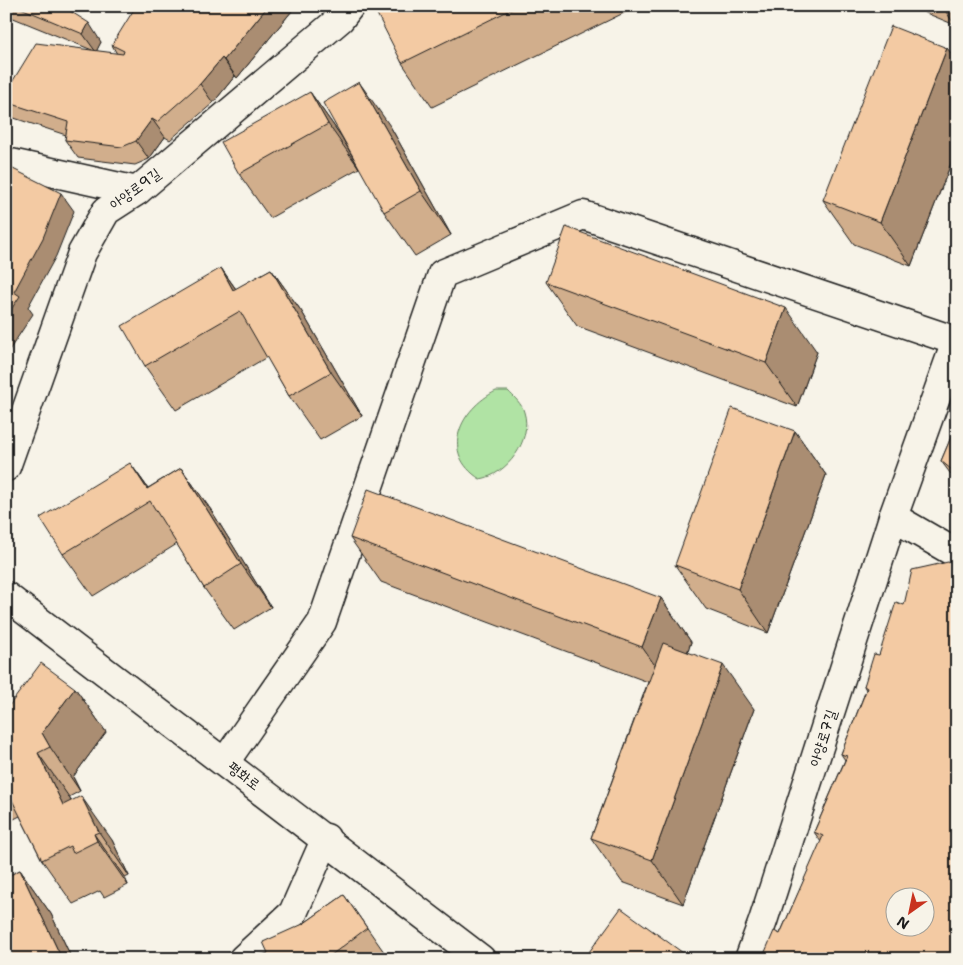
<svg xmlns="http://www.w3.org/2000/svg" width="963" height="965" font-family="'Shantell Sans','Poor Story',sans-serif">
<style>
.green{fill:#b0e3a4;stroke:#668060}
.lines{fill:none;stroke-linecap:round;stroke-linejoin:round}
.minor-casing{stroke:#1c1c1c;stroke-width:31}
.minor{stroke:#f7f3e8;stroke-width:28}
.wall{fill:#d1ae8c;stroke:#1c1c1c}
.shaded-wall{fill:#aa8d72;stroke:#1c1c1c}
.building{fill:#f3caa3;stroke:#1c1c1c;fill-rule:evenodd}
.labels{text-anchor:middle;stroke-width:4.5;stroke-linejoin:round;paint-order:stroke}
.street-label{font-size:15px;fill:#1c1c1c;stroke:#f7f3e8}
</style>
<rect width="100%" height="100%" fill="#f7f3e8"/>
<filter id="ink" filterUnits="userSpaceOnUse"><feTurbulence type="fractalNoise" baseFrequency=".02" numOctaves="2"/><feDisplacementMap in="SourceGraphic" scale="10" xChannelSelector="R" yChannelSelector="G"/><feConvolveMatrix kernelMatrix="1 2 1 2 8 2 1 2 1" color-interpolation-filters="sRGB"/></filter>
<g filter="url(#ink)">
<path class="green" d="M496 391H508C514 397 522 404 524 412 533 440 507 475 480 479 439 453 460 409 496 391Z"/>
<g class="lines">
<g class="minor-casing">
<g id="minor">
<polyline points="6,162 137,191"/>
<polyline points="6,467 82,253 106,211 137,191 340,19 350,6"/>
<polyline points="893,517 957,554"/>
<polyline points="6,596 481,959"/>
<polyline points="225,762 322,622 442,274 583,215 956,341"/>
<polyline points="243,959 293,913 326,838"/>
<polyline points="749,959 763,921 893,517 957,339"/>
</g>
</g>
<use href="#minor" class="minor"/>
</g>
<g class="wall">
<polygon points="6,6 62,6 101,42 96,51 117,54 112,45 296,6 237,78 235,76 213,103 170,140 165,137 149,159 135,165 78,158 65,140 66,135 14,118 6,107 6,92 92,50 6,15"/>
<polygon points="378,6 638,6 432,107 402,63"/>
<polygon points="909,6 957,6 955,25"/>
<polygon points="947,48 957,61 957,148 911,266 854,244 823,200"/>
<polygon points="310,92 341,136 359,168 270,218 239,174"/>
<polygon points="390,126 451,235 415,256 384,212"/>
<polygon points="221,268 236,289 271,269 302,312 362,416 320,440 289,396 267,357 176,410 145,366"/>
<polygon points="546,282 817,352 797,407 577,326"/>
<polygon points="957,423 957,479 950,473 941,461"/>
<polygon points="795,431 826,475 768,633 706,609 675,565"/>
<polygon points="130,463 148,488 181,468 211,510 271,607 234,630 204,588 177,544 93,596 63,554"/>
<polygon points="350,538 661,598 691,642 688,652 754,709 683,904 622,882 591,838 648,682 381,582"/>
<polygon points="948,562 780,934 821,842 814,832 845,760 841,754 866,690 864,686 904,605"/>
<polygon points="75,688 106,732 73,777 80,791 69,797 71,801 112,840 129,876 125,878 128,885 104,897 100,891 73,904 42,860 20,816 6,823 6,710"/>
<polygon points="20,870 51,914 72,959 6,959 6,877"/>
<polygon points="344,895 389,959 257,959 268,953 303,924"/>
</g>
<g class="shaded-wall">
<polygon points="268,6 296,6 237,78 224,60"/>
<polygon points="942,6 957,6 957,22 955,25"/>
<polygon points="89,23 101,42 96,52 83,34"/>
<polygon points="947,48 957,61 957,148 911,266 880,222"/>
<polygon points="222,58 235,76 213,103 200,84"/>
<polygon points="359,82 390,126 451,235 421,191"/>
<polygon points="310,92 341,136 359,168 328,124"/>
<polygon points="152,119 165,137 149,159 136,141"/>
<polygon points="61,193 74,211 56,256 28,307 33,314 6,355 6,317 14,292"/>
<polygon points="221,268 252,312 233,290"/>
<polygon points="271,269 302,312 362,416 331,372"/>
<polygon points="786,308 817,352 797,407 766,363"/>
<polygon points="795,431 826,475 768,633 738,589"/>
<polygon points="130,463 160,505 147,489"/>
<polygon points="181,468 211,510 271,607 241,564"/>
<polygon points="661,598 691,642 673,691 642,647"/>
<polygon points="723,665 754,709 683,904 652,860"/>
<polygon points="75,688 106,732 73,777 80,791 50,747 42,733"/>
<polygon points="38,753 69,797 91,844 63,805"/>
<polygon points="81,796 112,840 129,876 99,832"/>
<polygon points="94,834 125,878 128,885 97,841"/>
<polygon points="20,870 51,914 72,959 62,959"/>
</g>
<g class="building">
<polygon points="16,6 62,6 89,23 83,34"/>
<polygon points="136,6 268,6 224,60 222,58 200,84 157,122 152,119 136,141 122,147 65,140 68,122 6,102 6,92 36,43 123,54 124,51 112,45"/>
<polygon points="378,6 518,6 402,63 374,8"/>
<polygon points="891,26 947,48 880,222 823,200"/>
<polygon points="359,82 421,191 384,212 323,103"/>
<polygon points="310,92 328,124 239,174 221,142"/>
<polygon points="6,167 13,169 61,193 43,238 14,292 20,296 6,317"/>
<polygon points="566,227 786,308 766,363 546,282"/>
<polygon points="221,268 233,290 271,269 331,372 289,396 240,311 145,366 122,326"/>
<polygon points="732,408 795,431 738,589 675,565"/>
<polygon points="957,423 957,474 941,461"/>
<polygon points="130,463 147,489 181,468 241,564 204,588 150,501 63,554 40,518"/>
<polygon points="368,489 661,598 642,647 350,538"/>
<polygon points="957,489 957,501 954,494"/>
<path d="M948 562 957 566V959H762L774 931 780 934 823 836 814 832 847 756 841 754 867 688 864 686 874 654 879 655 896 602 904 605 912 570ZM896 898H926V928H896Z"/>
<polygon points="663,643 723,665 652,860 591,838"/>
<polygon points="41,663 75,688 42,733 50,747 38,753 63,805 81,796 99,832 94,834 97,841 73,853 70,846 42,860 6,788 6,710"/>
<polygon points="20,870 62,959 14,959 6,944 6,877"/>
<polygon points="344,895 367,928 330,956 331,959 257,959 256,957 268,953 263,942 303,924"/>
<polygon points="621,908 690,958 689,959 584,959"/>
</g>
</g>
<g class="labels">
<g class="street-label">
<text transform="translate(135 189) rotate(-36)" y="5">아양로9길</text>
<text transform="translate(823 738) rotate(-72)" y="5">아양로7길</text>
<text transform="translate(244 776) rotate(37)" y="5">평화로</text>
</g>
</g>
<rect width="963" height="965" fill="none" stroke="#f7f3e8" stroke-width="25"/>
<rect x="12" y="12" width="938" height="940" fill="none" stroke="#1c1c1c" stroke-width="2" filter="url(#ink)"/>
<g transform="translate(910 912) rotate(213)"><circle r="24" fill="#f7f3e8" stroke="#9f9d96"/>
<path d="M0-4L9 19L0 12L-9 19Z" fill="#c8321e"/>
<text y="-8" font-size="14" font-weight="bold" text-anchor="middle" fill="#1c1c1c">N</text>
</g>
</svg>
